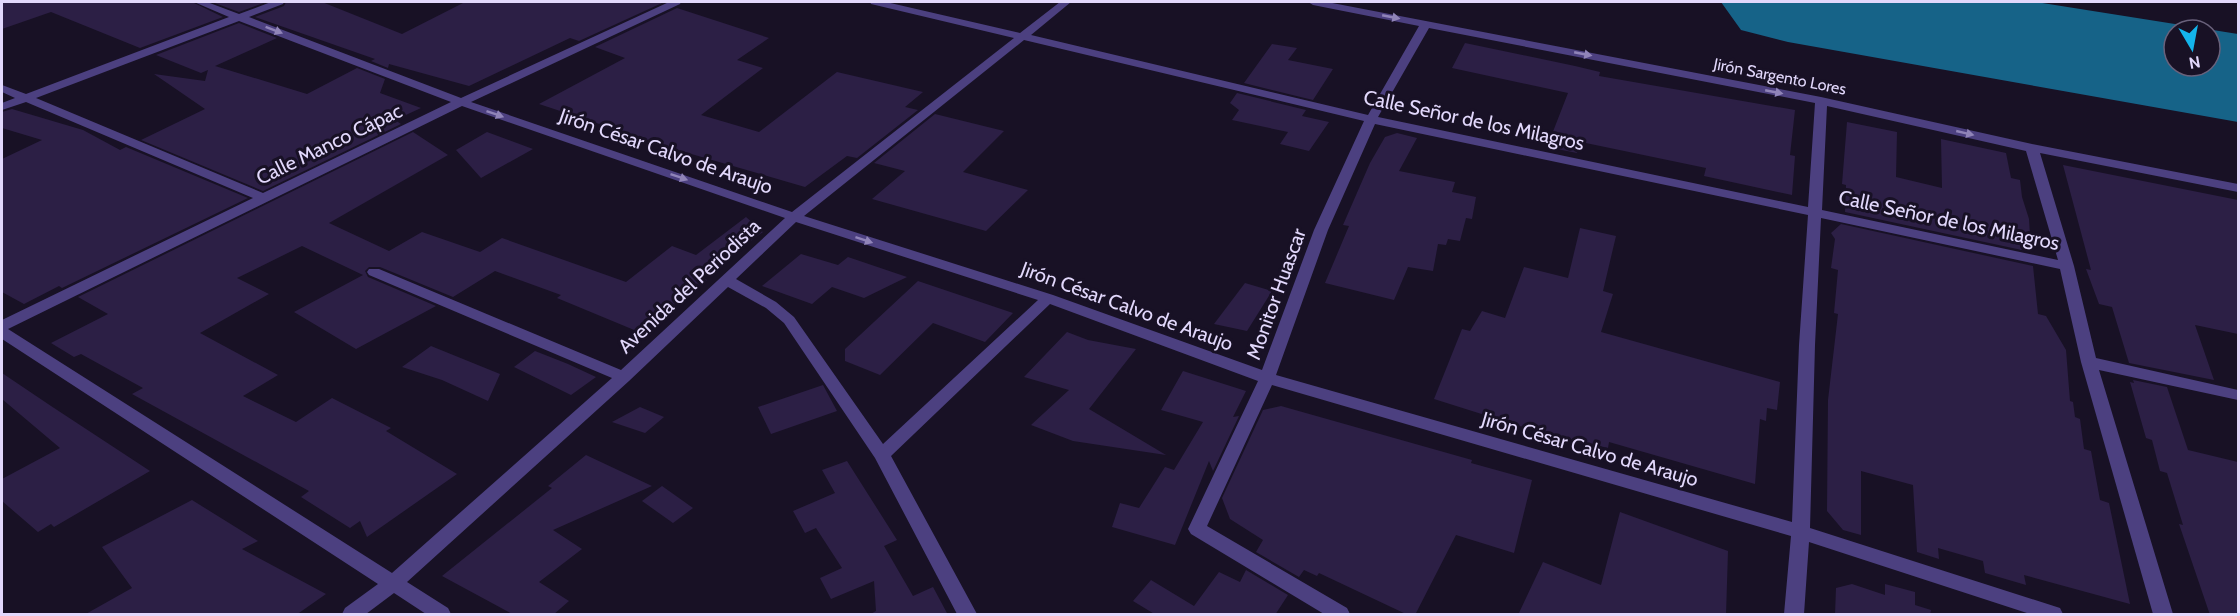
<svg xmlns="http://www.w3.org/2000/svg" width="2240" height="616" font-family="Cabin,sans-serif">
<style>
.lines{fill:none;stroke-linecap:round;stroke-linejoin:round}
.runway{fill:#166388;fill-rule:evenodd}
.building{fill:#2c1f45}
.minor{fill:#4c4080;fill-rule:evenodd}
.oneway{fill:#9084b8}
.labels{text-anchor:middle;stroke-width:6;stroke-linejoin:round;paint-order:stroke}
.far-street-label{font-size:16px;fill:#e2d8fc;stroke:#181125}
.street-label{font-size:20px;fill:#e2d8fc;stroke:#181125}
</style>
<rect width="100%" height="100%" fill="#181125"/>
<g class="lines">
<path class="runway" d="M1721 2H2036L2238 34V122L1788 42 1741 30ZM2174 30H2210V66H2174Z"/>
</g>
<g class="building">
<polygon points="2,2 192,2 223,17 140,48 51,12 2,29"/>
<polygon points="212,2 266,2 239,12"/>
<polygon points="286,2 322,2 402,34 465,2 662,3 579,41 570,38 469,86 389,64 388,68 371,61 375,59 255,17 284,6"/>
<polygon points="677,8 769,38 737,60 763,68 701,115 759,132 837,72 923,92 905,107 918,110 857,158 847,156 805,187 681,151 539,104 625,58 595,47"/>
<polygon points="239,23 277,38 215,66 307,94 357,68 385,79 380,93 421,108 395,120 401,124 263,191 141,140 205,109 154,74 205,81 208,70 201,73 156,55"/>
<polygon points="1465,43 1575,66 1600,72 1599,76 1795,110 1790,155 1795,156 1792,195 1704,176 1706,168 1581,142 1577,153 1547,147 1568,93 1452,68"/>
<polygon points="1272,44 1297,48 1288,60 1333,69 1313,100 1244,83"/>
<polygon points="1237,93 1306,110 1302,116 1329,122 1309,151 1280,144 1288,132 1232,120 1239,110 1230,103"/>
<polygon points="12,109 83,130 120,150 126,147 248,198 62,288 59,286 24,304 2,292 2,159 42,140 2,128 2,112"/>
<polygon points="935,114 1004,131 963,172 1028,190 986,231 872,199 905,171 874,163"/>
<polygon points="1847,122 1897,132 1896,177 1942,188 1941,139 2006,153 2011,178 2020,180 2022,197 2029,219 2031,252 1845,212 1846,185 1842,184"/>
<polygon points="413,132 448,155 329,223 389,251 422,232 480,252 502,238 626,282 672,246 696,255 746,217 763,232 701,277 707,280 639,332 557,298 561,295 495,271 453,297 380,267 369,267 365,271 368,277 436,306 356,349 294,312 363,275 302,246 237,278 269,294 200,333 278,375 243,396 296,422 332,398 391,428 386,431 457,474 367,537 360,521 350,528 301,497 309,491 132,394 143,388 81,354 74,357 51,343 108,314 78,297"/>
<polygon points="487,132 533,149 481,178 456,150"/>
<polygon points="1397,133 1417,138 1399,171 1455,182 1452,192 1476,197 1472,219 1466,218 1460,241 1448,239 1446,245 1438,244 1433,271 1408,267 1394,300 1325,283 1349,226 1343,225 1370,163 1385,137"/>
<polygon points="2063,165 2238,200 2238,334 2195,325 2214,380 2129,363 2112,307 2099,304 2086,269 2091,270"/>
<polygon points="1841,224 2033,266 2038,314 2046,316 2066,350 2070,401 2073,402 2075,417 2080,419 2084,449 2091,451 2100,500 2109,503 2130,604 2024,575 2026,585 1985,573 1983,561 1938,548 1939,559 1917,552 1913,485 1861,471 1861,535 1843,530 1827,511 1828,400 1838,314 1834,313 1838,270 1831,268 1835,239 1831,233"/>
<polygon points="1580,228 1616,236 1603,291 1613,294 1601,332 1780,382 1777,410 1767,408 1766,421 1760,419 1755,484 1609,442 1608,448 1539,432 1434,399 1462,329 1470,331 1482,311 1505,318 1524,267 1568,278"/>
<polygon points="801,254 838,265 848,257 907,277 864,298 832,287 812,304 762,286"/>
<polygon points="918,281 1013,313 985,342 933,323 880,375 845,361 845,349"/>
<polygon points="1245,283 1272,291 1247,331 1214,324"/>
<polygon points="1067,332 1088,340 1136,349 1089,409 1166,455 1073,441 1031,425 1069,390 1024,377"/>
<polygon points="431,346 500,374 488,401 442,380 402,367"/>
<polygon points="535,351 568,364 596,377 571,395 514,367"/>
<polygon points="1183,371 1246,391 1233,417 1239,416 1213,471 1209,461 1175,545 1112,527 1120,503 1139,508 1165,467 1174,470 1203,422 1161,410"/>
<polygon points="2,373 51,406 150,471 54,527 51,524 38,532 2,501 2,479 60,448 2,399"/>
<polygon points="2133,380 2167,387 2188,450 2238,462 2238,615 2210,615 2179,524 2183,525 2167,473 2160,471 2152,440 2146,438 2130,382 2134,383"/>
<polygon points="823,385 837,411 771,434 758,407"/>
<polygon points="1281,406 1472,460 1471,463 1532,480 1514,553 1456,535 1415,615 1408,615 1319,573 1317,576 1304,570 1299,577 1256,552 1263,540 1230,519 1222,498 1263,410"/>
<polygon points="640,407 664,417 645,433 612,422"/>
<polygon points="586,455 652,486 553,530 582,549 539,582 569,601 553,615 514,615 442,576 552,488 548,486"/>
<polygon points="847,461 897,540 884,546 913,596 933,587 948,615 869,615 876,611 874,581 831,599 820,578 842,568 816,528 805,533 793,511 835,493 822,470"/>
<polygon points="662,486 693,508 673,523 642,501"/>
<polygon points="192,500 258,541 242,549 326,594 296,615 84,615 132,588 102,547"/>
<polygon points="1620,512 1728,551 1726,615 1518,615 1543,562 1601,585"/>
<polygon points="1246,570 1288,595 1275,615 1156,615 1133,601 1151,580 1194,606 1219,572 1240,582"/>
<polygon points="1852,584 1885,595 1885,584 1915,592 1915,605 1931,610 1930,615 1835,615 1836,588"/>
</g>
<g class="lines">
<path class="minor" d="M194 2H207L239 14 271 2H284L283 4 249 17 461 98 669 2H681L680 4 471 102 792 212 1014 38 871 4 870 2H886L1020 33 1060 2H1071L1031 35 1368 115 1419 26 1313 5 1308 2H1327L1821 97 2032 144 2238 184V192L2040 153 2074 266 2096 358 2238 390V400L2099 370 2173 614H2153L2081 362 2060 269 1821 218 1815 345 1810 528 2060 608 2063 614H2030L1809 542 1804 614H1784L1791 536 1272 385 1207 526 1347 608 1350 614H1324L1191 534 1188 529 1258 381 1050 304 891 456 977 614H957L875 458 784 323 766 308 728 287 629 381 407 582 448 608 451 614H426L394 593 366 614H342L345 608 378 584 2 339V320L253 198 26 102 2 110V103L15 98 2 92V85L26 94 229 17ZM239 21 451 102 263 193 36 98ZM1429 28 1815 103 1808 207 1378 117ZM1024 40 1364 121 1314 230 1262 370 1053 295 804 216ZM462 106 785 218 621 370 379 269H369L367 272 369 275 612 378 392 573 8 329ZM1827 106 2026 151 2058 260 1822 210ZM1375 124 1808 215 1799 345 1792 522 1276 375 1328 230ZM796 222 1038 300 883 444 794 317 776 302 736 279Z"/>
</g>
<defs><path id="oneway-solid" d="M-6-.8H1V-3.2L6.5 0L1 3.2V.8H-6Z" transform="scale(1.5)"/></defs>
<g class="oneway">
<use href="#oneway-solid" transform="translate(1391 17) rotate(11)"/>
<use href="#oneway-solid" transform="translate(274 30) rotate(21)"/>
<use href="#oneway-solid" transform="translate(1583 54) rotate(11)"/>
<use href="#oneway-solid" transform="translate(1774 92) rotate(11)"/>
<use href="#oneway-solid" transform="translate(495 114) rotate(19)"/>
<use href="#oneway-solid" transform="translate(1965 133) rotate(13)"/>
<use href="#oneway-solid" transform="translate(679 177) rotate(19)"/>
<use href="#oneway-solid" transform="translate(864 240) rotate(18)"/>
</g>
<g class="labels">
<g class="far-street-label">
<text transform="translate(1780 76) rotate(11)" y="6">Jirón Sargento Lores</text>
</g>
<g class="street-label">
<text transform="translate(1474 120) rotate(12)" y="7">Calle Señor de los Milagros</text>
<text transform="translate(329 144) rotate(-26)" y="7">Calle Manco Cápac</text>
<text transform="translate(666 151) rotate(19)" y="7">Jirón César Calvo de Araujo</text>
<text transform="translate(1949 220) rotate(12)" y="7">Calle Señor de los Milagros</text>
<text transform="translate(689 286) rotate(-43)" y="7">Avenida del Periodista</text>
<text transform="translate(1276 294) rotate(-70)" y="7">Monitor Huascar</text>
<text transform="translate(1127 306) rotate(20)" y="7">Jirón César Calvo de Araujo</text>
<text transform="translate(1590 449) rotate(16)" y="7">Jirón César Calvo de Araujo</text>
</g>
</g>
<rect width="2240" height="616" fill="none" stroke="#e2d8fc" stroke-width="6"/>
<g transform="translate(2192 48) rotate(170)"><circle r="28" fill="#181125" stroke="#69617b" stroke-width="1.5"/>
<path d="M0-4.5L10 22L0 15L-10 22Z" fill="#14b5ec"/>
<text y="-9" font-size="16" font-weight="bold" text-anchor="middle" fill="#e2d8fc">N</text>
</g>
</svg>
